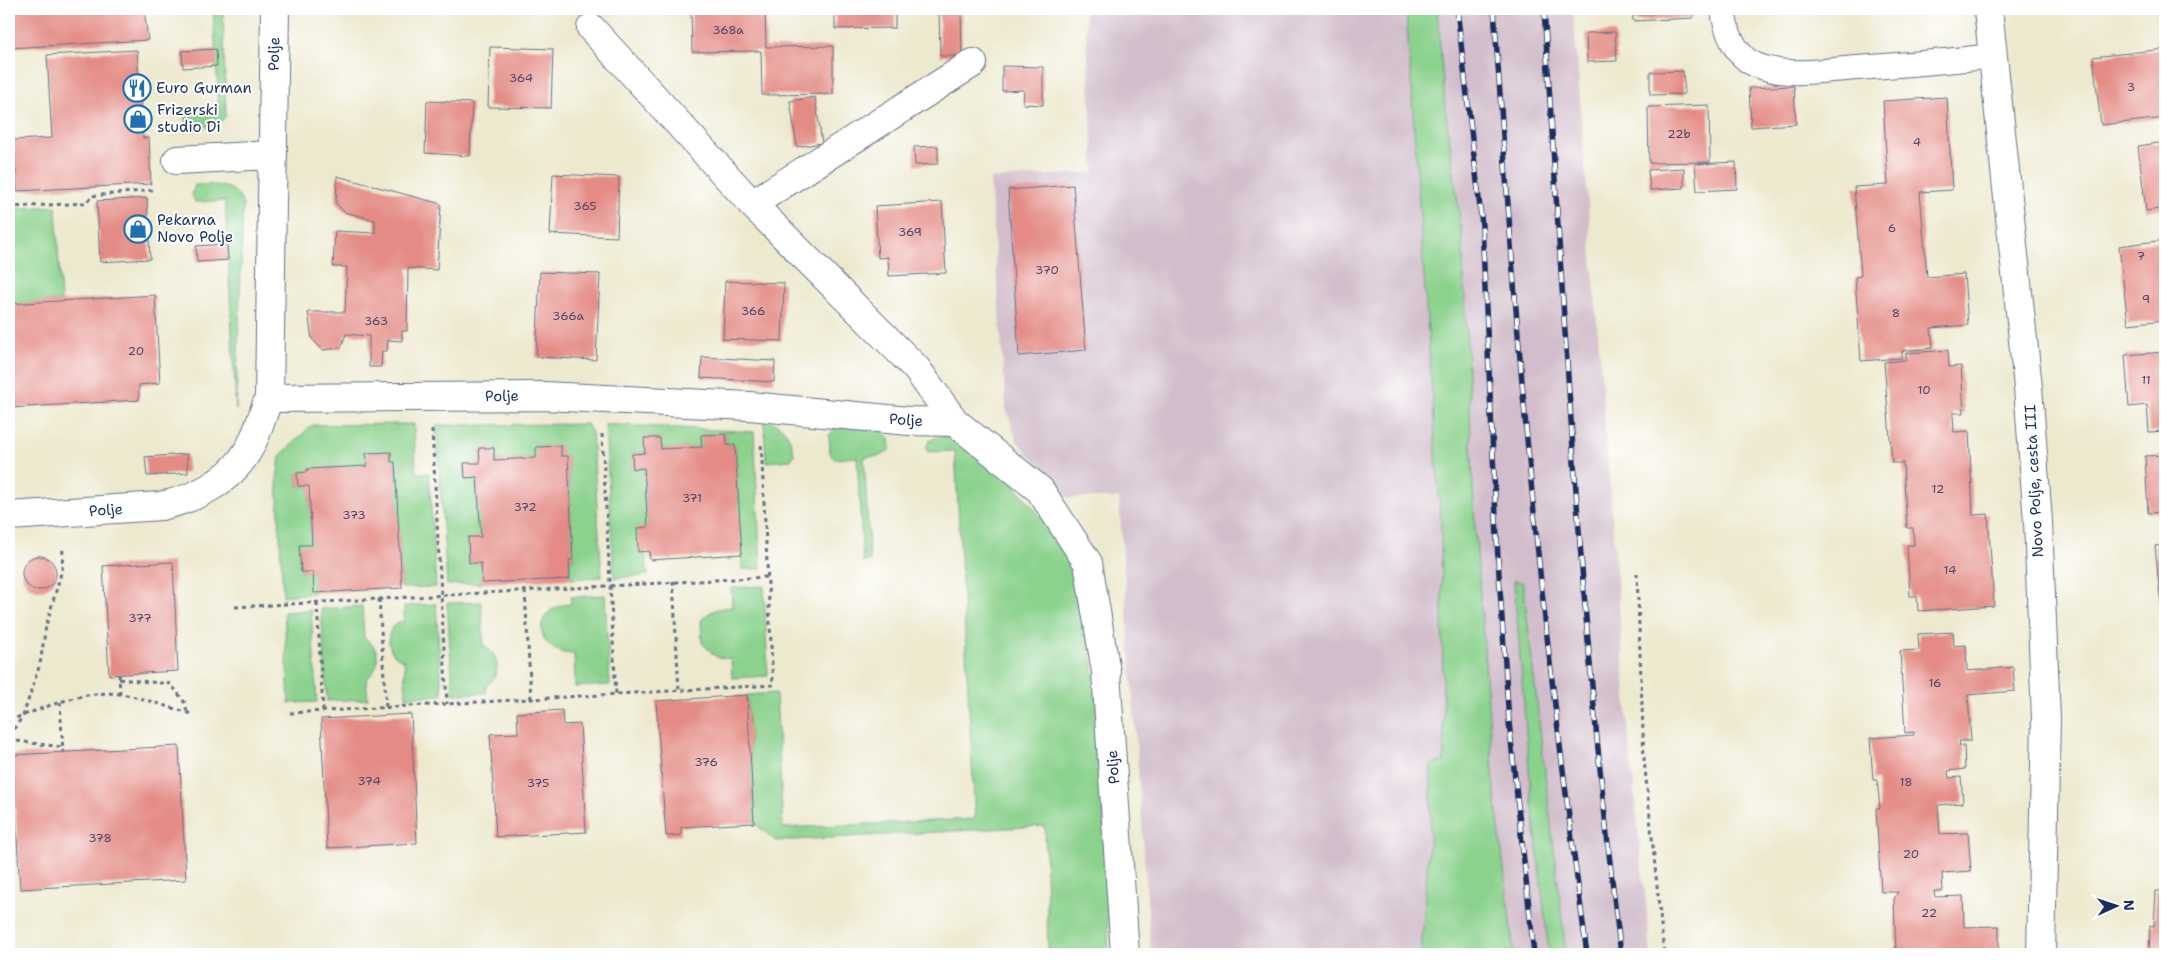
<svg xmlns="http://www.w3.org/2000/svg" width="2174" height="963" font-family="'Shantell Sans',sans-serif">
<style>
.industrial{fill:#d1bdcb}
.green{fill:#8bd28d;stroke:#538076}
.building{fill:#e48b85}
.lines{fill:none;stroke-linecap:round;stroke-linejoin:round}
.lane-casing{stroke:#647086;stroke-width:26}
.street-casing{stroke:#647086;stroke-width:30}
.path{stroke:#647086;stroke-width:3;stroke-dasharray:4 4;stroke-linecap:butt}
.lane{stroke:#fff;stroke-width:24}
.street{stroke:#fff;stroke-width:28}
.rail-casing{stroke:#1b2f5e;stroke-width:5.5}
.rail{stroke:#fff;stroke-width:4;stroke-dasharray:11;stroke-linecap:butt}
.labels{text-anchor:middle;stroke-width:4;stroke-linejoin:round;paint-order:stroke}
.number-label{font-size:12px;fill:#4d4668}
.street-label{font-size:15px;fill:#1b2f5e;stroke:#fff}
.poi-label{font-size:15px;fill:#1b2f5e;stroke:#fff;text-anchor:start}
</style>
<rect width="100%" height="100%" fill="#fff"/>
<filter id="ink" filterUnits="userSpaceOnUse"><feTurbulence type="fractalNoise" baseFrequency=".02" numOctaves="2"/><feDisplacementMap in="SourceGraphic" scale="10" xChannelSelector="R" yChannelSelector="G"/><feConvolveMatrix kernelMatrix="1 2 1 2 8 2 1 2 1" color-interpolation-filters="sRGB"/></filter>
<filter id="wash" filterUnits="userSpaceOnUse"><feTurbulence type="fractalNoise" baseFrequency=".0096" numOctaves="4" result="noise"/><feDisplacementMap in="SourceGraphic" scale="20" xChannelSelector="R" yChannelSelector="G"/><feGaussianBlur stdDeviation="1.12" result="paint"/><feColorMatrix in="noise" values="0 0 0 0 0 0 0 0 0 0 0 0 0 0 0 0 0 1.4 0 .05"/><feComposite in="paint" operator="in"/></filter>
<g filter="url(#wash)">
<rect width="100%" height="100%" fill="#ede9cf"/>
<g class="industrial">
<polygon points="1085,9 1406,9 1441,526 1444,761 1431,765 1431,815 1421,954 1151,954 1119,498 1068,498 1017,441 1006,408 990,179 1094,172"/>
<polygon points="1437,9 1573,9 1630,749 1651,954 1566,954 1545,781 1514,581 1531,794 1549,954 1514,954 1494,786 1475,526 1462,234 1445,107"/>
</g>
<g class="green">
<path d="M213 9H223L226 115C218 129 205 127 192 126L186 121V113L219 110Z"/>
<polygon points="1406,9 1437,9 1445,107 1462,234 1475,526 1494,786 1514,954 1421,954 1431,815 1431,764 1444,761 1441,526"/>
<path d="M195 185C215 185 237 182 243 206L236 410 225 201 195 202 192 194Z"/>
<polygon points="56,206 61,301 9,304 9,209"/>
<path d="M764 420C784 423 791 436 794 455L791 460 766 462Z"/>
<polygon points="414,424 416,473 429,473 436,587 402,588 395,462 391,462 391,452 366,453 367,466 308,469 307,472 297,473 298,486 309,486 312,545 299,546 301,572 313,572 314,593 283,596 277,479 280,456 312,425"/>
<polygon points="587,424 592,433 602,577 570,579 569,560 573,560 568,456 561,456 561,446 536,447 536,458 494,460 493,448 479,449 480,463 465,463 477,477 481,537 468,538 469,563 481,563 482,583 447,585 436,425"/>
<polygon points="605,424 754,432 761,569 742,569 735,445 727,445 726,434 702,435 702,447 661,449 660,438 645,438 645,453 632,454 633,469 644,468 648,527 645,551 648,575 614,578"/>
<path d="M837 427 881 430 889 438 890 449C883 458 874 456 864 457L870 561 863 562 857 457 834 459 830 453 829 435Z"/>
<polygon points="939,436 954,438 1005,474 1058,537 1074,570 1086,622 1095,680 1104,824 1109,954 1048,954 1045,826 776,841 754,823 747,695 776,693 783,828 975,819 955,451 928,452 926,448 929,441"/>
<polygon points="1514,580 1523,583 1566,954 1549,954 1531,794"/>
<path d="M764 586 768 676 732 678 731 659 716 657 702 643 701 620C711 610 718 608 732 607L731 588Z"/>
<path d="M605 595 610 685 575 687 574 654C534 654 529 607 571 604V597Z"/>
<path d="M481 602 484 646C500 655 502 675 486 686V693L453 694 447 603Z"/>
<path d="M436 604 442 695 406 697 404 660C384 656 383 623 404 621V606Z"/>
<path d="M362 606 364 638C381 647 382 668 366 679L368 699 327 701 321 609Z"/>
<polygon points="311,610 317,702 289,703 284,612"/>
</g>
<g id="blocks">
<g class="building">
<polygon points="9,9 144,9 148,40 9,48"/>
<polygon points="691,9 765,9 766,47 833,46 833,94 762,95 761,51 692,52"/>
<polygon points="835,9 895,9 895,28 835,29"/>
<polygon points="939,9 961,9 962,56 940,56"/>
<polygon points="1632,9 1693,9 1693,18 1633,21"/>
<polygon points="1615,32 1617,61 1587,62 1586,33"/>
<polygon points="490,47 553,49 551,108 488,107"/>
<polygon points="216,49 217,66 183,68 182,51"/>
<polygon points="2165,49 2165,118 2101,125 2093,57"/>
<polygon points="137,50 143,138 149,138 151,184 17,191 14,140 52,138 47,55"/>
<polygon points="1002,66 1043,67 1043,105 1023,104 1024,90 1002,91"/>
<polygon points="1683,71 1685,94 1650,95 1650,72"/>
<polygon points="1794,86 1796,124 1751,127 1749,88"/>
<polygon points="815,97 822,143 797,147 790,101"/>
<polygon points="1947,97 1952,190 1920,192 1927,277 1964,274 1968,325 1931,328 1933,348 1902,351 1902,358 1861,361 1855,277 1861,276 1854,187 1888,185 1883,101"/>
<polygon points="427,101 472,103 470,156 425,153"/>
<polygon points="1709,105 1710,162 1649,163 1648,107"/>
<polygon points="2165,142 2165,208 2146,211 2138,146"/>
<polygon points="938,146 938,164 915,165 914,147"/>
<polygon points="1736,162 1737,189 1697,191 1695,164"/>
<polygon points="1684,168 1684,188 1650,190 1648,170"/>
<polygon points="553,174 619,177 617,237 550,234"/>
<polygon points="337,176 441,204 437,270 408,268 407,331 402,331 402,341 388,340 387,351 382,351 381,367 369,367 369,336 346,334 341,348 323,350 312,339 308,312 345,312 347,267 333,267 335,231 375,233 375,220 344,212 336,203"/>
<polygon points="1073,185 1086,350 1019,356 1008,190"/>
<polygon points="147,198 150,259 100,262 97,201"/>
<polygon points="942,202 946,273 889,276 888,257 878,258 875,206"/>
<polygon points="2165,240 2165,320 2128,324 2119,246"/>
<polygon points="227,244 228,260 197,262 196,246"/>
<polygon points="540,272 600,274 596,360 536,357"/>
<polygon points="725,281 784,283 782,341 723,339"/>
<polygon points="155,295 160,383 139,385 139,400 9,408 9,304"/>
<polygon points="1948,350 1949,367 1961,366 1964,413 1953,413 1954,432 1969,431 1973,515 1988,514 1994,606 1918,611 1917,596 1910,596 1907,545 1914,545 1913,528 1907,528 1903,463 1892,463 1884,362 1906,360 1906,353"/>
<polygon points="2165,352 2165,431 2149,432 2147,405 2129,407 2125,355"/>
<polygon points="702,357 775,361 774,382 701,378"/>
<polygon points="726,434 727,445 735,445 742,554 650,560 649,551 638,552 637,528 648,527 644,468 633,469 632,454 645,453 644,438 660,438 661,449 702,447 701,435"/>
<polygon points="561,446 561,456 568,456 573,560 569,560 570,579 482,583 481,563 469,563 468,537 481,537 477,477 465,478 464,463 480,463 479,448 494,448 494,460 536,458 536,447"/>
<polygon points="391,452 391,462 395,462 402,588 314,593 313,572 301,572 299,545 312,545 309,486 298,486 297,473 307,472 307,469 367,466 366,453"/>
<polygon points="187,454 188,473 147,476 145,457"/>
<polygon points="2165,455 2165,512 2148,513 2145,456"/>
<polygon points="2165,545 2165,624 2163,624 2155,546"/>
<circle cx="39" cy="573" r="17"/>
<polygon points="173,562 178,671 109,675 103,566"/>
<polygon points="1953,632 1954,646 1966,645 1967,671 2013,667 2015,691 1968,695 1971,741 1959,741 1960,746 1964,745 1965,769 1948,771 1949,778 1961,777 1963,803 1938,805 1940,834 1968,833 1971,871 1942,873 1943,891 1934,891 1935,897 1963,896 1964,927 1999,926 1999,954 1896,954 1894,899 1898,892 1881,892 1876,808 1880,808 1877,780 1873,780 1870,738 1914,735 1914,732 1905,733 1900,651 1919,650 1918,634"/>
<polygon points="9,657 12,690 9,690"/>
<polygon points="747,695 754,823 681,827 681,835 666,836 656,701"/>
<polygon points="562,710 563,725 580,724 586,832 496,837 490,734 518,733 517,713"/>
<polygon points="411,714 417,843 327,848 321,719"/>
<polygon points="179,746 186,880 20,889 12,755"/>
<polygon points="2156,891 2165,891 2165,954 2149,954 2150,925 2154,926"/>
</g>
</g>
</g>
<g filter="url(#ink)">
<use href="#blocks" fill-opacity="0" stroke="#647086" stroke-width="1"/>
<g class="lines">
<g class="lane-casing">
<path id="lane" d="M1723 9C1725 29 1735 57 1756 65 1788 78 1824 70 1857 68 1903 65 1948 61 1994 56"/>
</g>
<g class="street-casing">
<g id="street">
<polyline points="1988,9 2028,387 2038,522 2046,719 2041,954"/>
<polyline points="591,28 752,204 916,368 955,422 1040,490 1088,563 1106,672 1125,954"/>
<polyline points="177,160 273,155"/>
<polyline points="752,204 973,63"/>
<polyline points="269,398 544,396 749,406 909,421 955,422"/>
<path d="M9 516 161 506C194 499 229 482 247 452 257 437 262 415 269 398L275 9"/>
</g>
</g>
<g class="path">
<polyline points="9,207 87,203 91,196 153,190"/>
<polyline points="432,430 447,704"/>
<polyline points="602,434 616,695"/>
<polyline points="1637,573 1644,759 1664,954"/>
<polyline points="673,581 679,691"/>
<polyline points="525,591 531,699"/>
<polyline points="379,599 386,708"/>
<polyline points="317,603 323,711"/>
<polyline points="235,607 768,577"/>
<polyline points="119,674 120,694"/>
<polyline points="119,679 171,684 185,703 187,712"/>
<polyline points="60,702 63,752"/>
<polyline points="290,713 773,685 761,441"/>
<path d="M9 720C44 709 82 689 120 694 142 697 165 707 187 712L193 716"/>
<polyline points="9,736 23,716 40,664 46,626 62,570 63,547"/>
<polyline points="9,740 62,747"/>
</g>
<use href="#lane" class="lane"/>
<use href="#street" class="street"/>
<g class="rail-casing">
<g id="rail">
<polyline points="1457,9 1482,225 1498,559 1509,722 1534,954"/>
<path d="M1494 9C1506 180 1518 352 1535 523 1549 667 1568 811 1587 954"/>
<path d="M1544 9C1565 324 1581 641 1621 954"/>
</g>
</g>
<use href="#rail" class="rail"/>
</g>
</g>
<defs>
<g id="restaurant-ring" transform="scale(1.4375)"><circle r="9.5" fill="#fff" stroke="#1f6fb2" stroke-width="1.5"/><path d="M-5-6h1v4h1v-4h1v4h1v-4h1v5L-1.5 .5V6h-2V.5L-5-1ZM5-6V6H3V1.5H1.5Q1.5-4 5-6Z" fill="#1f6fb2"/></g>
<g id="shop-ring" transform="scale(1.4375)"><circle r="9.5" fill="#fff" stroke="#1f6fb2" stroke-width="1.5"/><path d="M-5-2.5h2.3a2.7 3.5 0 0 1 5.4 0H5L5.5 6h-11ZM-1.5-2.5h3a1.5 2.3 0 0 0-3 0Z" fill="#1f6fb2"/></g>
</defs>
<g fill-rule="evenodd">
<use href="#restaurant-ring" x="137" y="88"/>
<use href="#shop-ring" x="138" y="119"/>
<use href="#shop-ring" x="138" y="229"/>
</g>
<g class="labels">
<g class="number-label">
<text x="728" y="34">368a</text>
<text x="521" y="82">364</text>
<text x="2131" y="91">3</text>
<text x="1679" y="138">22b</text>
<text x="1917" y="146">4</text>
<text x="585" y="210">365</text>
<text x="1892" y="232">6</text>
<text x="910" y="236">369</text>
<text x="2141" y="260">7</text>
<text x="1047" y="274">370</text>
<text x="2146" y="303">9</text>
<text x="753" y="315">366</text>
<text x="1896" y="317">8</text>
<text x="568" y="320">366a</text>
<text x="376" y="325">363</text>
<text x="136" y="355">20</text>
<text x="2146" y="384">11</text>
<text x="1924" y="394">10</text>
<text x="1938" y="493">12</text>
<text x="692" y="502">371</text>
<text x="525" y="511">372</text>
<text x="354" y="519">373</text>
<text x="1950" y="574">14</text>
<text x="140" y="622">377</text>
<text x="1935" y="687">16</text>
<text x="706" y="766">376</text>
<text x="369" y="785">374</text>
<text x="1906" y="786">18</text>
<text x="538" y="787">375</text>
<text x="100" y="842">378</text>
<text x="1911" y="858">20</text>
<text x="1929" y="917">22</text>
</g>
<g class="street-label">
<text transform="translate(274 54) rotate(-89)" y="5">Polje</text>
<text transform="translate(502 396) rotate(-1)" y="5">Polje</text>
<text transform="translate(906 420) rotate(4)" y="5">Polje</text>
<text transform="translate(2034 481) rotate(-93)" y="5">Novo Polje, cesta III</text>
<text transform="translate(106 510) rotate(-4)" y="5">Polje</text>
<text transform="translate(1113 767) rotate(-94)" y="5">Polje</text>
</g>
<g class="poi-label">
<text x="156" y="93">Euro Gurman</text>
<text x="157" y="115">Frizerski<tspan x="157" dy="17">studio Di</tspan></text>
<text x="157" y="225">Pekarna<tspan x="157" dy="17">Novo Polje</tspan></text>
</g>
</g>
<rect width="2174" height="963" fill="none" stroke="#fff" stroke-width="30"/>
<g transform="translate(2116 906) rotate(87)" stroke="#ffffff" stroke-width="4" paint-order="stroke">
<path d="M0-4L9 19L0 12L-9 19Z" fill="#1b2f5e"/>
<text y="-8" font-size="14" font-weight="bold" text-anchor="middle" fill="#1b2f5e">N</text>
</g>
</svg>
